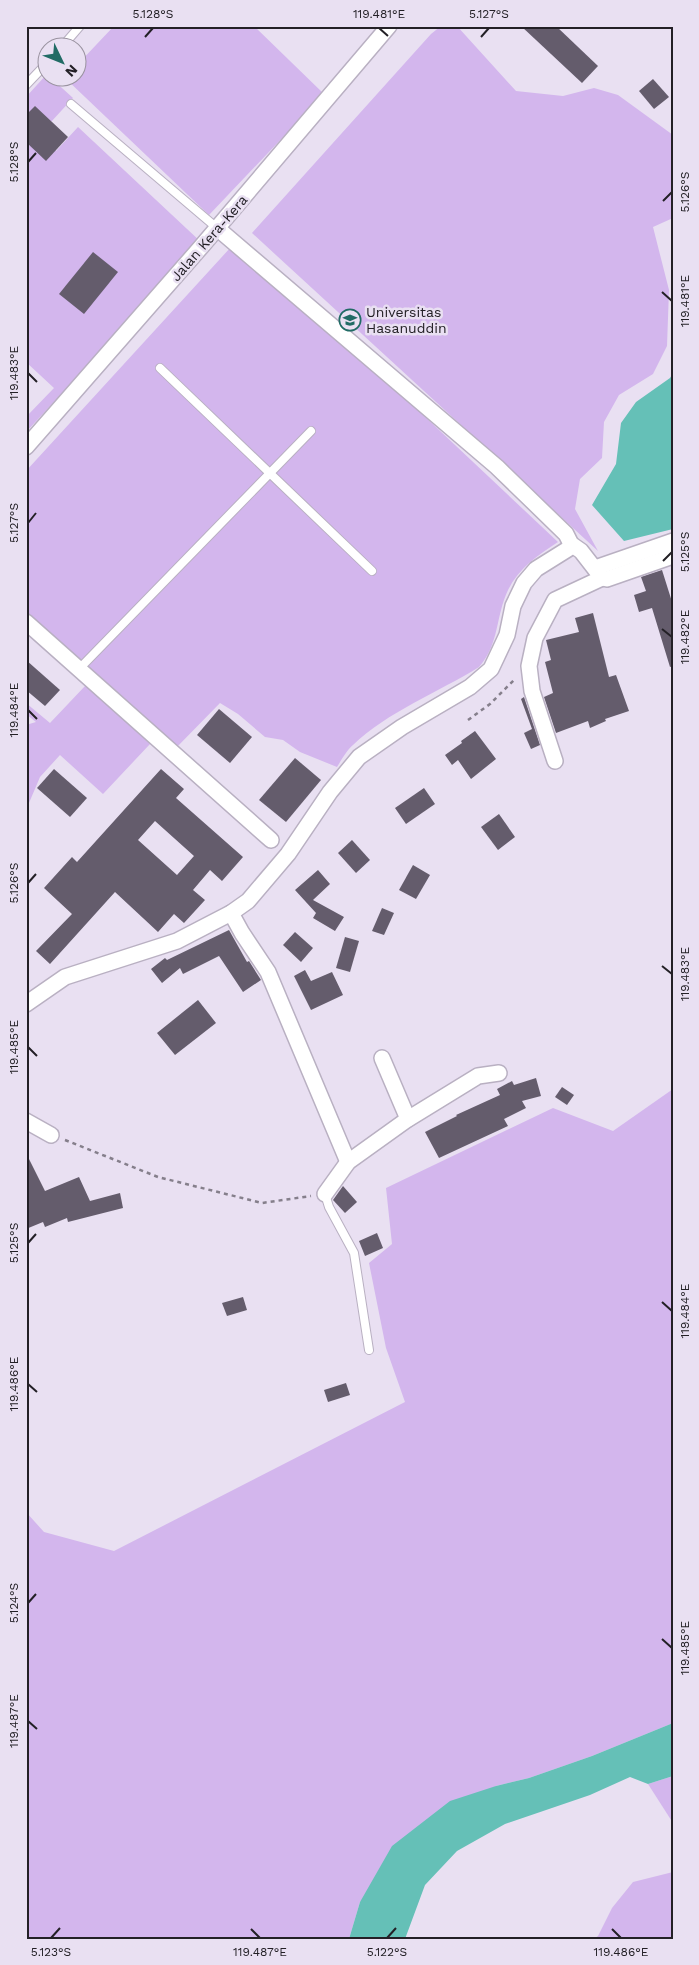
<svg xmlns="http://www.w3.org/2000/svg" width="699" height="1965" font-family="'Work Sans',sans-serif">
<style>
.green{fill:#d3b6ed}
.water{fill:#65c0b7}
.building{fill:#645c6c;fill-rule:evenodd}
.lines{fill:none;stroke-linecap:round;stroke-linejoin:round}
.service-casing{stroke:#b9b0c2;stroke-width:10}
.minor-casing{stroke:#b9b0c2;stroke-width:18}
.path{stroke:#857f8b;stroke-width:2.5;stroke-dasharray:4 4;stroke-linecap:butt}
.service{stroke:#fff;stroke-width:8}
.minor{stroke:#fff;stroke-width:15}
.ticks{fill:none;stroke:#232026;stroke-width:2}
.labels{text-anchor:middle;stroke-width:5;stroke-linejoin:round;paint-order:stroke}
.street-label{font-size:14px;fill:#232026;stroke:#e9e0f2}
.poi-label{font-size:14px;fill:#232026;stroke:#e9e0f2;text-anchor:start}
.neatline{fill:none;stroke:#232026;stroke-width:2}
.ticks-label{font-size:12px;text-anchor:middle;fill:#232026}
</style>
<rect width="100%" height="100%" fill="#e9e0f2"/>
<g class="green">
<polygon points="114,26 254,26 324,94 209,215 65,78 78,78 78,64"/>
<polygon points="441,26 457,26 516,91 563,96 594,88 618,95 673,135 673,218 653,227 669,290 667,346 653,374 619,395 604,422 602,458 580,479 575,509 598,551 252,233 431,34"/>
<polygon points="47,74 48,78 51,78 73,98 39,135 56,151 78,127 202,243 26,432 26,417 54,388 26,362 26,97"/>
<path d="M231 247 370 365 558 542C535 557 513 572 504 600 496 623 497 647 479 667 439 692 387 712 353 745 347 750 342 759 337 767L300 752 283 740 265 737 238 714 220 703 175 749 26 611V471Z"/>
<polygon points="86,685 150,744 103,794 60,755 40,777 26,810 26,725 36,722 26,714 26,703 50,723"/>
<polygon points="673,1089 673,1723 592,1756 529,1778 496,1786 360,1902 349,1939 26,1939 26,1512 44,1532 114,1551 405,1402 386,1348 369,1263 392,1244 386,1188 553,1108 613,1131"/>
<polygon points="673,1776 673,1823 648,1784"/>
<polygon points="673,1872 673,1939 594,1939 598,1936 612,1908 633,1882"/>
</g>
<g class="water">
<polygon points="673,373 673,529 624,541 592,505 616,464 621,423 636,402 670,378"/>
<polygon points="673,1723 673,1776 648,1784 630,1777 590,1795 505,1824 457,1851 425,1885 405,1939 349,1939 360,1902 392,1846 450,1801 496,1786 529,1778 592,1756"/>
</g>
<g class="building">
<polygon points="521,26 556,26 598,66 582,83"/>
<polygon points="653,79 669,97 654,109 639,91"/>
<polygon points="35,106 68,137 46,161 26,142 26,115"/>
<polygon points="93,252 118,272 84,314 59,294"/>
<polygon points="662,570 673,605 673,666 670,667 652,608 639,612 634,595 646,591 641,577"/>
<polygon points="593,613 609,677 616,675 629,711 605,719 606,721 590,728 588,721 556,733 544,697 553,693 545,662 551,660 546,640 579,632 575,618"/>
<polygon points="26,660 60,690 45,706 26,690"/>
<polygon points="524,697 540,745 531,749 524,733 532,729 521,699"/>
<polygon points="219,709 252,737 230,763 197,735"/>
<polygon points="475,731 496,759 471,779 458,760 452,765 445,755 462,743 461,741"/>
<polygon points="295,758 321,780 286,822 259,800"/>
<polygon points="54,769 87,798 70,817 37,788"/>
<path d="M161 769 184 789 176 798 243 857 222 881 210 870 193 890 205 900 184 923 174 914 158 932 115 892 50 964 36 951 72 914 44 888 72 857 77 862ZM155 821 194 856 177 875 138 840Z"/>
<polygon points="424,788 435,804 406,824 395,808"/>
<polygon points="499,814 515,837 498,850 481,827"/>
<polygon points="352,840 370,860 356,873 338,853"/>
<polygon points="413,865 430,875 416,899 399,890"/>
<polygon points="318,870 330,884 313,900 344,917 335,931 313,918 316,913 295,890"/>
<polygon points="382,908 394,913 384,935 372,931"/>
<polygon points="229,930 247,962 249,961 261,980 243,992 219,956 183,974 180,968 162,983 151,969 165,958 167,960"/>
<polygon points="295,932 313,948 301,962 283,945"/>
<polygon points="345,937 359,941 350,972 336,968"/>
<polygon points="305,970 311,981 332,972 343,995 311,1010 294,976"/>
<polygon points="198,1000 216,1023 175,1055 157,1033"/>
<polygon points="536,1078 541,1096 522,1101 526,1108 504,1119 508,1126 439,1158 425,1132 457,1116 456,1115 500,1095 497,1089 512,1081 514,1085"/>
<polygon points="562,1087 574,1095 567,1105 555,1097"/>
<polygon points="26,1153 45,1191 79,1177 90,1201 120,1193 123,1208 68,1222 67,1218 45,1227 43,1222 26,1229"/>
<polygon points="343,1186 357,1202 345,1213 333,1200"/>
<polygon points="377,1233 383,1248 365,1256 359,1241"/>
<polygon points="243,1297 247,1310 227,1316 222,1303"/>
<polygon points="346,1383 350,1395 328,1402 324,1390"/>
</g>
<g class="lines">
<g class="service-casing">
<g id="service">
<polyline points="61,48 80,26"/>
<polyline points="26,85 48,62"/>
<polyline points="71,104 217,228"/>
<polyline points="160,368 372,571"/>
<polyline points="79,669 311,431"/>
<polyline points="325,1194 329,1207 354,1253 369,1350"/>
</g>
</g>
<g class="minor-casing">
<g id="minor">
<polyline points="217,228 497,467 566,534 571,544 581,551 602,578 607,579 673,556"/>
<polyline points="26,447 201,247 389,26"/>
<polyline points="595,568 673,541"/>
<polyline points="26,622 271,840"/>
<polyline points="555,761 532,691 529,666 535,638 555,600 602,578"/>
<polyline points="231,913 242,933 268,972 348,1162"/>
<polyline points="26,1004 65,977 177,941 231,913 248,901 288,854 330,792 359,757 402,727 470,687 491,669 507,635 513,606 524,583 536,569 568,549 571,544"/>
<polyline points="382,1058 408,1119"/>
<polyline points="26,1121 51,1135"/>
<polyline points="325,1194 348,1162 408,1119 478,1076 499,1073"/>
</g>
</g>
<g class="path">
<polyline points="468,720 490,704 515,679"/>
<polyline points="65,1140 158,1177 262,1203 311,1196"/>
</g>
<use href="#service" class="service"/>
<use href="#minor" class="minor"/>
</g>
<path class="ticks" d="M379 28 388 36M145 37 153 28M481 37 489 28M28 162 36 153M663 201 672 192M662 292 672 301M28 373 37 382M28 523 36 513M663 561 672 552M662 629 672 637M28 710 37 719M28 883 36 874M662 966 672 974M28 1047 37 1056M28 1243 36 1234M662 1302 672 1311M28 1384 37 1392M28 1603 36 1594M662 1639 672 1648M28 1721 37 1729M251 1929 260 1938M612 1929 621 1938M51 1938 60 1928M387 1938 396 1928"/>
<defs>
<g id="university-ring" transform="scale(1.125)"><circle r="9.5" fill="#e9e0f2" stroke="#216b65" stroke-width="1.5"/><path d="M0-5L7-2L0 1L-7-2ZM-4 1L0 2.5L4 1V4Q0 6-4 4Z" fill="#216b65"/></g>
</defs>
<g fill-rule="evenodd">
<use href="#university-ring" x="350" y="320"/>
</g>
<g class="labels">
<g class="street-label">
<text transform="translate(209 238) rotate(-49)" y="5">Jalan Kera-Kera</text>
</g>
<g class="poi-label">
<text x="366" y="317">Universitas<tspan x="366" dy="16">Hasanuddin</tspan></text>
</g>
</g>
<rect width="699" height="1965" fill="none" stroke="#e9e0f2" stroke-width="55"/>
<g transform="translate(62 62) rotate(133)"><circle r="24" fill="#e9e0f2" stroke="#9a93a0"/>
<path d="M0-4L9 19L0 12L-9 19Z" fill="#216b65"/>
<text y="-8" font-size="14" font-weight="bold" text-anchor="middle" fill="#232026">N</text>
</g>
<rect x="28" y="28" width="644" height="1910" class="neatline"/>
<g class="ticks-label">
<text x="153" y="18">5.128°S</text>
<text x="379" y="18">119.481°E</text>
<text x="489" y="18">5.127°S</text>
<text transform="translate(14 162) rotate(-90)" y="4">5.128°S</text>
<text transform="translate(685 192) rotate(-90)" y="4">5.126°S</text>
<text transform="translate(685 301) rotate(-90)" y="4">119.481°E</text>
<text transform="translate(14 373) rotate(-90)" y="4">119.483°E</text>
<text transform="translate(14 523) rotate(-90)" y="4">5.127°S</text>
<text transform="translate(685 552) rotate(-90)" y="4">5.125°S</text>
<text transform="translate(685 637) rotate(-90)" y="4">119.482°E</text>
<text transform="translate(14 710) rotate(-90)" y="4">119.484°E</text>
<text transform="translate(14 883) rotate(-90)" y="4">5.126°S</text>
<text transform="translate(685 974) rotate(-90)" y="4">119.483°E</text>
<text transform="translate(14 1047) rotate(-90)" y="4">119.485°E</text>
<text transform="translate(14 1243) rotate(-90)" y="4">5.125°S</text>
<text transform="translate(685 1311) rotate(-90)" y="4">119.484°E</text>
<text transform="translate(14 1384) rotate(-90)" y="4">119.486°E</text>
<text transform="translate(14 1603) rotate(-90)" y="4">5.124°S</text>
<text transform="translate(685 1648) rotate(-90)" y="4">119.485°E</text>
<text transform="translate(14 1721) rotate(-90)" y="4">119.487°E</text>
<text x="51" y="1956">5.123°S</text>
<text x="260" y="1956">119.487°E</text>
<text x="387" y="1956">5.122°S</text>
<text x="621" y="1956">119.486°E</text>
</g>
</svg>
